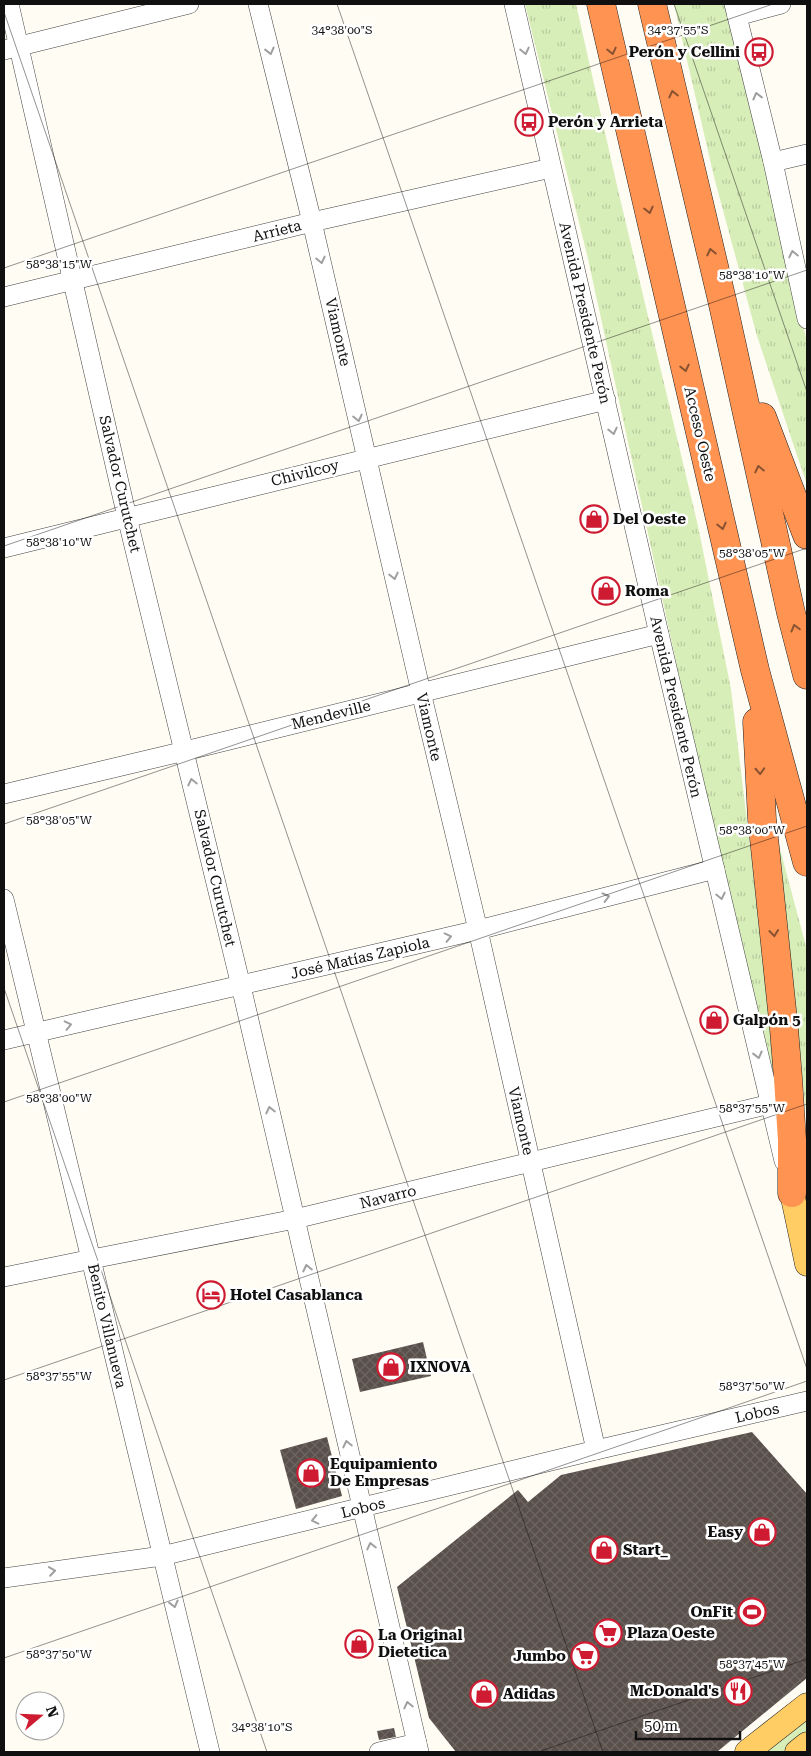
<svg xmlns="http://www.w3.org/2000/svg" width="811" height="1756" font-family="'Roboto Serif',serif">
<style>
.grass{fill:url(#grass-tufts)}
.building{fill:url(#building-cross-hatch)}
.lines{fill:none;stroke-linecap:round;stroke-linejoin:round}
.minor-casing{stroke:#434343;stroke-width:20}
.major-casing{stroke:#212121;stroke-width:25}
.highway-casing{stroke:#212121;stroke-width:29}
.minor{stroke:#fff;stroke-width:19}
.major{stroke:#ffcd64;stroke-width:24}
.highway{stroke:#ff9352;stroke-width:28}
.oneway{stroke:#9f9f9f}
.oneway2{stroke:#885231}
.ticks{fill:none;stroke:#101010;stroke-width:1;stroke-opacity:0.45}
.labels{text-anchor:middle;stroke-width:5;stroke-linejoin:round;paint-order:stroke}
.poi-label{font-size:15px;font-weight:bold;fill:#101010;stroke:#fff;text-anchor:start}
.street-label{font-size:15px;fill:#101010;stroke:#fff}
.ticks-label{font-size:12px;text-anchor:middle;fill:#101010;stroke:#fff;stroke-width:5;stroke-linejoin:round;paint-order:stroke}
</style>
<defs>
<pattern id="grass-tufts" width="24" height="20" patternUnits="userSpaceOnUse" patternTransform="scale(1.25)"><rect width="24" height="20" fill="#d8eeb9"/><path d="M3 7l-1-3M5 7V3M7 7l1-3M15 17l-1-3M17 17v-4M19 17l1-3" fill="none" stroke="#b8cb9e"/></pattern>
<pattern id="building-cross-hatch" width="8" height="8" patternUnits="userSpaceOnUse" patternTransform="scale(1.25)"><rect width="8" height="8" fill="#5a504b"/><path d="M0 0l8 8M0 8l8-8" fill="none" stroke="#6d6561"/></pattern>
</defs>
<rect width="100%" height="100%" fill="#fffcf4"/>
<g class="grass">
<polygon points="525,4 576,4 618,190 698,526 731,689 777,1068 775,1077 772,1078 689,721 588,259"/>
<polygon points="674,4 728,4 807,342 807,485 757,336 714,177"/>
<polygon points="771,815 807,950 807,1120"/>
<polygon points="807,1717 807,1732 782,1752 763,1752"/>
</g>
<g class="building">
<polygon points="423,1342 431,1376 360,1392 352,1359"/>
<polygon points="752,1432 807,1494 807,1678 717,1752 456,1752 429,1718 397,1587 518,1490 528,1502 561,1475"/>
<polygon points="327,1437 342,1496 296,1509 280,1450"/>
<polygon points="366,1635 369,1649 353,1653 350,1639"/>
<polygon points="394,1728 396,1737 379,1740 377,1731"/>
</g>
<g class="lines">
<g class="minor-casing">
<g id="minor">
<polyline points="9,4 127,517 241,986 419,1752"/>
<polyline points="258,4 312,222 421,692 478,930 596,1450"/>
<polyline points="514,4 659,634 784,1161"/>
<polyline points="734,4 773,162 807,319"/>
<polyline points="737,16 781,4"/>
<polyline points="4,50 189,4"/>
<polyline points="773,162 807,154"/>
<polyline points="4,297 312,222 551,168"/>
<polyline points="4,548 606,400"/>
<polyline points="4,794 185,751 659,634"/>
<polyline points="4,899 210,1752"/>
<polyline points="4,1040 478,930 715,869"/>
<polyline points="4,1277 92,1259 295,1219 770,1104"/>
<polyline points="4,1578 162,1556 596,1450 807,1401"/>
<polyline points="379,1752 417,1743"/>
</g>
</g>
<g class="major-casing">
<g id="major">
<polyline points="792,1193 807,1264"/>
<polyline points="747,1752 807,1705"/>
<polyline points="797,1752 807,1744"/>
</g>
</g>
<g class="highway-casing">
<g id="highway">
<polyline points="601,4 755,670 807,862"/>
<polyline points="652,4 722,300 791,613 807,675"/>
<polyline points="762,417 807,535"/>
<polyline points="757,722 762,819 784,1029 788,1078 792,1140 792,1193"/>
</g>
</g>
<use href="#minor" class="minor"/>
<use href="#major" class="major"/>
<use href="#highway" class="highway"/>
</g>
<defs><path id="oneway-chevron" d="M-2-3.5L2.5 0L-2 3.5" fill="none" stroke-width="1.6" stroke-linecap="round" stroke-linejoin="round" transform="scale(1.25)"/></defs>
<g class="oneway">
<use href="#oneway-chevron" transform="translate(270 51) rotate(76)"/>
<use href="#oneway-chevron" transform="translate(525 51) rotate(77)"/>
<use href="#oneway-chevron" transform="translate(757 96) rotate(-104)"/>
<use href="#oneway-chevron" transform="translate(793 254) rotate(-102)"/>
<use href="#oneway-chevron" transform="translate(321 260) rotate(77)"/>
<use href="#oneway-chevron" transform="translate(358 418) rotate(77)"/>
<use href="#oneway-chevron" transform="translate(613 431) rotate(77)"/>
<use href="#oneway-chevron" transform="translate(394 576) rotate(77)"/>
<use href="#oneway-chevron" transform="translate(192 782) rotate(-103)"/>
<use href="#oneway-chevron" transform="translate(721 896) rotate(77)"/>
<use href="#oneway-chevron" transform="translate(606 897) rotate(-14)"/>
<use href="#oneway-chevron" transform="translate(448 937) rotate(-13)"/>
<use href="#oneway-chevron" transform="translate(68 1025) rotate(-13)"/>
<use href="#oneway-chevron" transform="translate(758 1055) rotate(76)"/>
<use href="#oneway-chevron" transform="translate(270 1110) rotate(-103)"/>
<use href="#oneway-chevron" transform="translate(307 1268) rotate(-103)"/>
<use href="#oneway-chevron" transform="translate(347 1444) rotate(-103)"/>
<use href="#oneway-chevron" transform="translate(315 1520) rotate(167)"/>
<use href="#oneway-chevron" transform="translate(371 1546) rotate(-103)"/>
<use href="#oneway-chevron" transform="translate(52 1571) rotate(-8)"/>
<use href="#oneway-chevron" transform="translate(174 1604) rotate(76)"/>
<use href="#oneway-chevron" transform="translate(408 1705) rotate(-103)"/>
</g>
<g class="oneway2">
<use href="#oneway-chevron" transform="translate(612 51) rotate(77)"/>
<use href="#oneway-chevron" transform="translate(673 94) rotate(-103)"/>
<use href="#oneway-chevron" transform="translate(649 210) rotate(77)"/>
<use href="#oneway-chevron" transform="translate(711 252) rotate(-103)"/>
<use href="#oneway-chevron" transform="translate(685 368) rotate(77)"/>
<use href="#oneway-chevron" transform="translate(759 469) rotate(-102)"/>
<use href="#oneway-chevron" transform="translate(722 526) rotate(77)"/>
<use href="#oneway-chevron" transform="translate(795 628) rotate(-105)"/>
<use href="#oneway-chevron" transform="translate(760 771) rotate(87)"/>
<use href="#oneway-chevron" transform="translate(774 933) rotate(84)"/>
</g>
<path class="ticks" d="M337 4 807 1369M674 4 807 392M4 12 603 1752M4 268 773 4M4 546 807 270M4 824 807 548M4 988 267 1752M4 1102 807 826M4 1380 807 1104M4 1658 807 1381M538 1752 807 1659"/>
<defs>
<g id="bus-ring" transform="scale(1.4375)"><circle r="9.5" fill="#fff" stroke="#ce1b31" stroke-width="1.5"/><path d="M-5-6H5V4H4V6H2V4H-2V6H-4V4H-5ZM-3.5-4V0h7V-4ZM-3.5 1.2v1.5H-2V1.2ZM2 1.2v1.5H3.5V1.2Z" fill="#ce1b31"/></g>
<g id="shop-ring" transform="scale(1.4375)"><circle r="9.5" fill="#fff" stroke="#ce1b31" stroke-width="1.5"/><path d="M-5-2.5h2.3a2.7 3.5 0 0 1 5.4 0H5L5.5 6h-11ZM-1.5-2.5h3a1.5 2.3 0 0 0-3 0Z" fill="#ce1b31"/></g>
<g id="hotel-ring" transform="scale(1.4375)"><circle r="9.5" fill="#fff" stroke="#ce1b31" stroke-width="1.5"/><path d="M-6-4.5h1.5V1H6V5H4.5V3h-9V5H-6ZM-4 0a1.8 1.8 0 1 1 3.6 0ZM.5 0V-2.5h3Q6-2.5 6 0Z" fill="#ce1b31"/></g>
<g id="stadium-ring" transform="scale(1.4375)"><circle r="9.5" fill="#fff" stroke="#ce1b31" stroke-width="1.5"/><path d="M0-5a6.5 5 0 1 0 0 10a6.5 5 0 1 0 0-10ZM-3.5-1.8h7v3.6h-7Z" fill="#ce1b31"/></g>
<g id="supermarket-ring" transform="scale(1.4375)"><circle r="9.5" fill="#fff" stroke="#ce1b31" stroke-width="1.5"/><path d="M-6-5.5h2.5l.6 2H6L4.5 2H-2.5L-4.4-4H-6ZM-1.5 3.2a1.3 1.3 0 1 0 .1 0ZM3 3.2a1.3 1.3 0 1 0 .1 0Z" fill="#ce1b31"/></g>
<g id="restaurant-ring" transform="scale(1.4375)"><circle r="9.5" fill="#fff" stroke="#ce1b31" stroke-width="1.5"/><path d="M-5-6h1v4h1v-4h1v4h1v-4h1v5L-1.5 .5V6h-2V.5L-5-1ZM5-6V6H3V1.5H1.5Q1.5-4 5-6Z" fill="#ce1b31"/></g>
</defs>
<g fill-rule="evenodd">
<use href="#bus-ring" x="759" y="52"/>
<use href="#bus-ring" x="529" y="122"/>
<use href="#shop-ring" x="594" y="519"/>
<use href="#shop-ring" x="606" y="591"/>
<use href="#shop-ring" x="714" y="1020"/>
<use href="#hotel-ring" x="211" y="1295"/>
<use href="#shop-ring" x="391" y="1367"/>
<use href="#shop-ring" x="311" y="1473"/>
<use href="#shop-ring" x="762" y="1532"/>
<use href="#shop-ring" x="604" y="1550"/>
<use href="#stadium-ring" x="752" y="1612"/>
<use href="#supermarket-ring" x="608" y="1633"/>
<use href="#shop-ring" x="359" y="1644"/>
<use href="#supermarket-ring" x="585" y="1656"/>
<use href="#restaurant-ring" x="738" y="1691"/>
<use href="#shop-ring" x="484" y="1694"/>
</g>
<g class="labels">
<g class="poi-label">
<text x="740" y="57" text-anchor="end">Perón y Cellini</text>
<text x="548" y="127">Perón y Arrieta</text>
<text x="613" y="524">Del Oeste</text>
<text x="625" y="596">Roma</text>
<text x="733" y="1025">Galpón 5</text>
<text x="230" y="1300">Hotel Casablanca</text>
<text x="410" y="1372">IXNOVA</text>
<text x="330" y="1469">Equipamiento<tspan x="330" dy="17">De Empresas</tspan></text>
<text x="743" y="1537" text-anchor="end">Easy</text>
<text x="623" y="1555">Start_</text>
<text x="733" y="1617" text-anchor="end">OnFit</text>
<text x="627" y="1638">Plaza Oeste</text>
<text x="378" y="1640">La Original<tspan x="378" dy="17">Dietetica</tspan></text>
<text x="566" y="1661" text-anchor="end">Jumbo</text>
<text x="719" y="1696" text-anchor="end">McDonald's</text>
<text x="503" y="1699">Adidas</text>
</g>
<g class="street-label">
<text transform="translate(277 231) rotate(-14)" y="5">Arrieta</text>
<text transform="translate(585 313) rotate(77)" y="5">Avenida Presidente Perón</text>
<text transform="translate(338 332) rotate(77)" y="5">Viamonte</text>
<text transform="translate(700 434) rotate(77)" y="5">Acceso Oeste</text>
<text transform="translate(305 473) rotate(-14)" y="5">Chivilcoy</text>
<text transform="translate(120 484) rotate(77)" y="5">Salvador Curutchet</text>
<text transform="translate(676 707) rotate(77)" y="5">Avenida Presidente Perón</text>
<text transform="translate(331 715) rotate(-14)" y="5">Mendeville</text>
<text transform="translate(429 727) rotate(77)" y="5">Viamonte</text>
<text transform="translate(215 878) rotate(77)" y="5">Salvador Curutchet</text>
<text transform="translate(360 958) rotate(-13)" y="5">José Matías Zapiola</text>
<text transform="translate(521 1121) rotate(77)" y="5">Viamonte</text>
<text transform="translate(388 1197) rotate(-14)" y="5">Navarro</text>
<text transform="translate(107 1326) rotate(77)" y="5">Benito Villanueva</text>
<text transform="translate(757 1413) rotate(-13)" y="5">Lobos</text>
<text transform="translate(363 1508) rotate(-14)" y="5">Lobos</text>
</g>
</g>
<g class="ticks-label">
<text x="342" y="34">34°38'00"S</text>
<text x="678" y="34">34°37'55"S</text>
<text x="59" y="268">58°38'15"W</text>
<text x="752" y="279">58°38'10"W</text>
<text x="59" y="546">58°38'10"W</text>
<text x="752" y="557">58°38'05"W</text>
<text x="59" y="824">58°38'05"W</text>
<text x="752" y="834">58°38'00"W</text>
<text x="59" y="1102">58°38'00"W</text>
<text x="752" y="1112">58°37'55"W</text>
<text x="59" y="1380">58°37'55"W</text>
<text x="752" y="1390">58°37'50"W</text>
<text x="59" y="1658">58°37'50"W</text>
<text x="752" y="1668">58°37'45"W</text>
<text x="262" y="1731">34°38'10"S</text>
</g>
<rect width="811" height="1756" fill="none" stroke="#101010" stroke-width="10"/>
<g transform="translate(40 1716) rotate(71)"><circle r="24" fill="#ffffff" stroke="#9f9f9f"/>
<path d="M0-4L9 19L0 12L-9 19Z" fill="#ce1b31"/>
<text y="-8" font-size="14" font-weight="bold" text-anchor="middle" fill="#101010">N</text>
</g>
<path d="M636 1731v8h104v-8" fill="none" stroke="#101010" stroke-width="2.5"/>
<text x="644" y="1731" font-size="15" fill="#101010" stroke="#ffffff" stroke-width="4" paint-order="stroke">50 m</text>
</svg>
